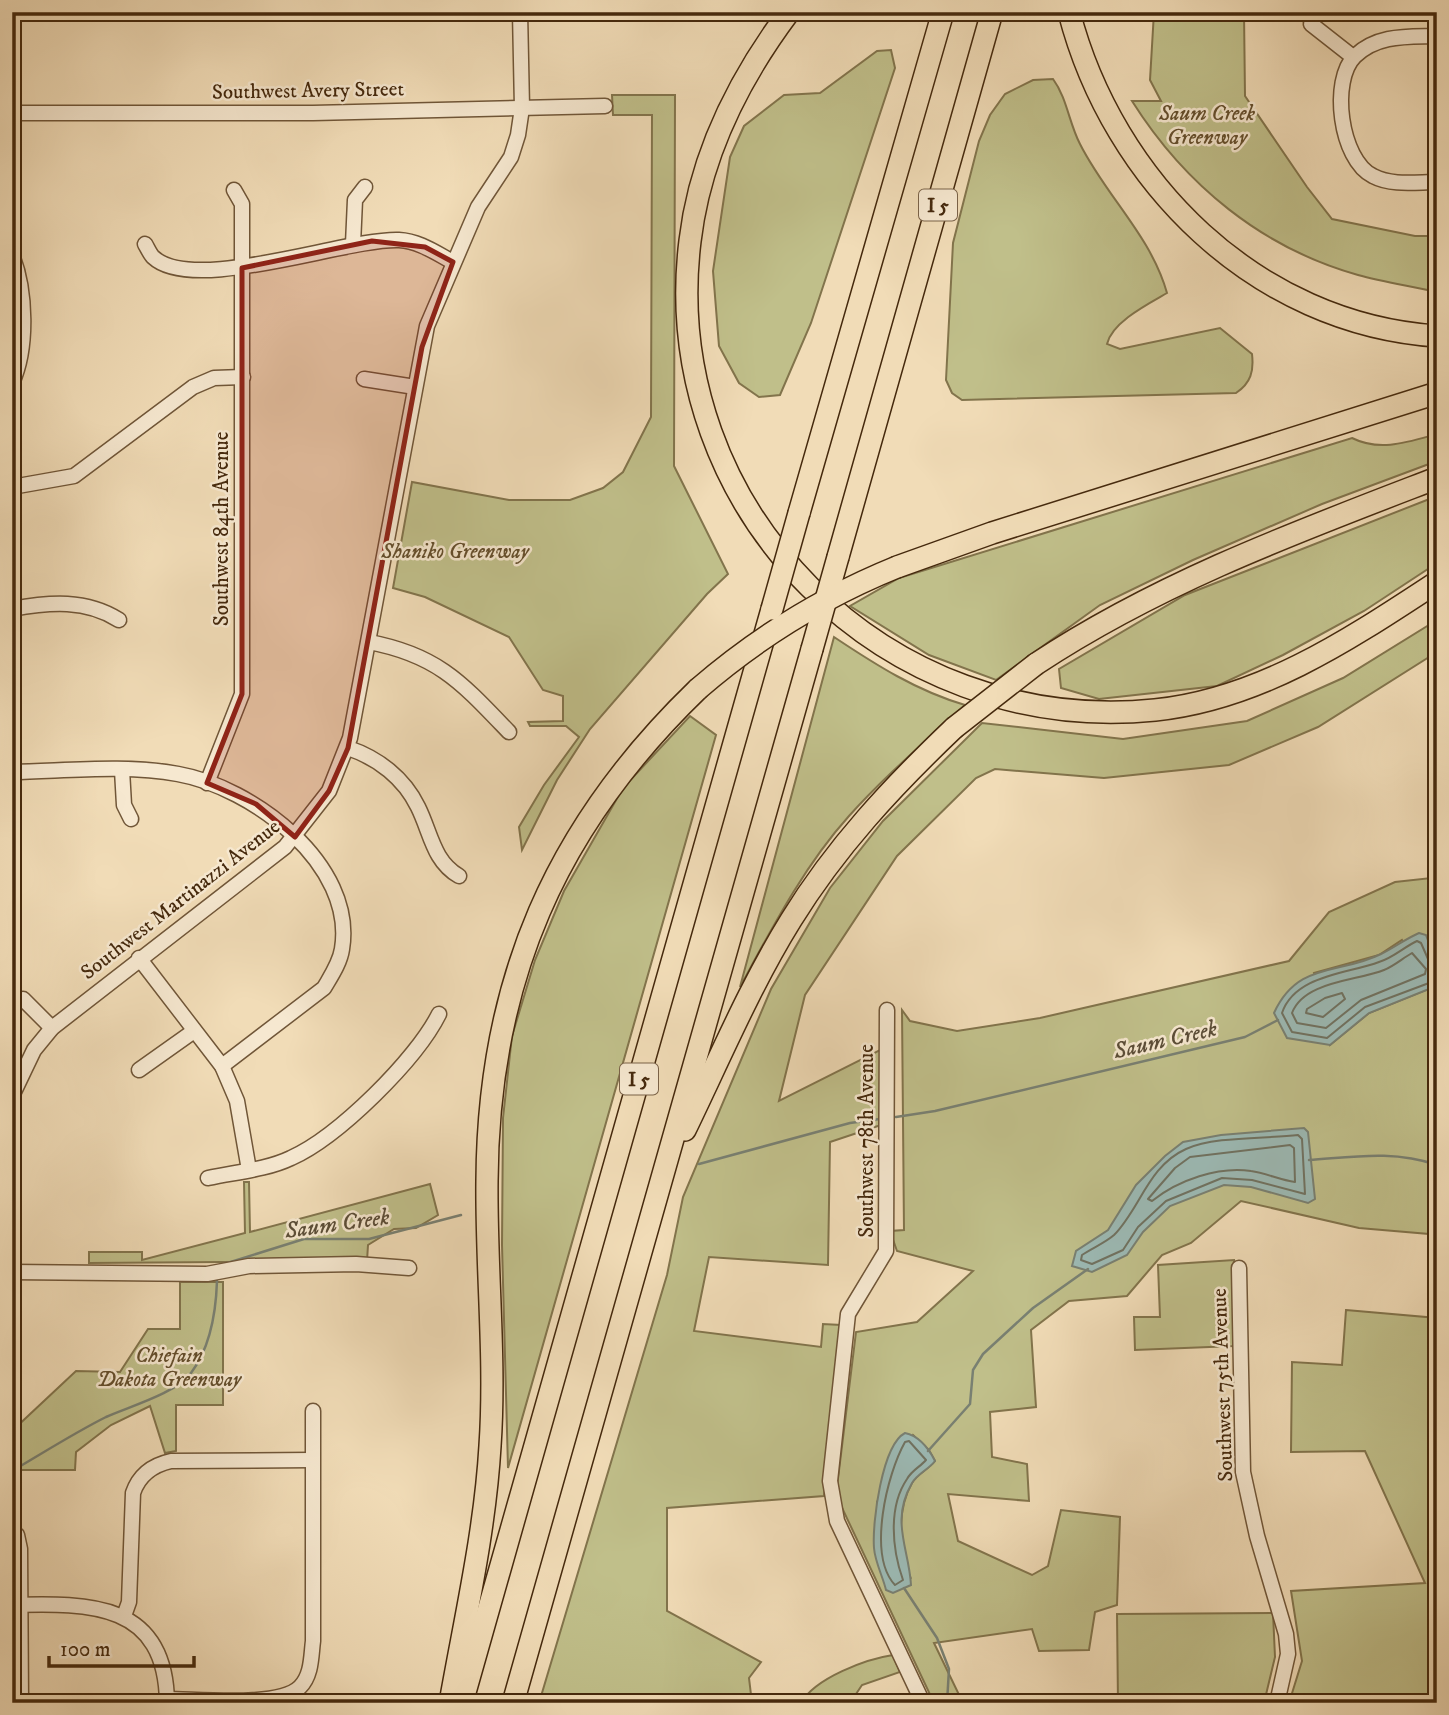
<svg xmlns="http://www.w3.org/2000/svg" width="1449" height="1715" font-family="'IM FELL DW Pica',serif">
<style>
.green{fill:#c0bf8a;stroke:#82744c;stroke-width:2;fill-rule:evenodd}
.water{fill:#9cbab5;stroke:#798072;stroke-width:2}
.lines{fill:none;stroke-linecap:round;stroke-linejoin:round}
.shore{stroke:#707261;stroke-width:2}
.stream{stroke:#798072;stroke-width:2.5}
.minor-casing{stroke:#705638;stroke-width:17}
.highway-casing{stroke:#45290d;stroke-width:24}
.minor{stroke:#f6e8d0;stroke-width:14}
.highway{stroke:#f1dcb7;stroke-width:21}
.highway-bridge-casing{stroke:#45290d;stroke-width:24;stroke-linecap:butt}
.highway-bridge{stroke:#f1dcb7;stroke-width:21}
.marked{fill:#8f2418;fill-opacity:0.2;stroke:#8f2418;stroke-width:5;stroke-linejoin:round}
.labels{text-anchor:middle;stroke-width:5;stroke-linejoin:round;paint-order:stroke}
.shield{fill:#f6e8d0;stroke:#7a6248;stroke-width:2}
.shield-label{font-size:19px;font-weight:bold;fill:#45290d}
.street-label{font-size:21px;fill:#45290d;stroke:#f6e8d0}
.park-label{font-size:21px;font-style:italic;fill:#644e2c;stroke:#f6e8d0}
.water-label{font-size:23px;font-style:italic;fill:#5b4d37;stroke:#f6e8d0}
</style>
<rect width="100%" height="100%" fill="#f1dcb7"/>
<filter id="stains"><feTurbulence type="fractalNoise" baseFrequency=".00286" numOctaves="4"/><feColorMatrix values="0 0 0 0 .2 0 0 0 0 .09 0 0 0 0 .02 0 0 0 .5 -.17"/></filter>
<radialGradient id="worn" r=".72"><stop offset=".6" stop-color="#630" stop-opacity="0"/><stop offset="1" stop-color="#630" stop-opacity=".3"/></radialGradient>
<g class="green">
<path d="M1154 12H1244L1245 96 1307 187 1332 219 1415 236H1437V292C1411 286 1383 282 1358 275 1262 248 1185 185 1132 101H1161L1150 80Z"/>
<polygon points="891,50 895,68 811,323 780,395 759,397 739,383 719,346 713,271 730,157 744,126 784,95 820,93 877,51"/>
<path d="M1053 79C1067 98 1069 123 1080 144 1106 196 1151 236 1167 293 1148 304 1112 322 1107 344L1120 349 1220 328 1252 354C1254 371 1251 383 1236 393L962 400 952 393 946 380 953 243 979 141 990 115 1005 94 1033 80Z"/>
<polygon points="612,95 675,95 674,466 728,574 707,594 590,729 557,780 522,850 519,827 544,785 579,737 566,726 530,726 528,722 563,721 563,696 543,690 509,637 425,597 393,588 412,482 509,500 570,500 603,488 623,472 651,417 652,115 613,115"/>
<path d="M1437 434V461L1322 504 1193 560 1100 605 996 680 929 655 850 606 899 578 1352 438C1380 452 1408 442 1437 434Z"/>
<polygon points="1437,496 1437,563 1364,611 1283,655 1217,686 1099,699 1061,688 1059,669 1185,595"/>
<polygon points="1437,620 1437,652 1318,727 1229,765 1104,778 995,769 976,778 897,856 805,995 779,1101 880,1050 881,1125 830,1142 828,1265 709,1257 694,1331 821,1347 823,1324 841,1325 824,1496 667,1508 667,1611 761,1662 749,1678 752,1703 539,1703 667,1275 683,1197 771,989 830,888 883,821 982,723 1123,739 1247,721 1343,678"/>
<path d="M834 637C876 665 917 691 965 705 926 741 885 776 849 816 804 866 772 928 740 987Z"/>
<polygon points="690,716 716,735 508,1468 502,1245 503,1118 512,1036 535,960 564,891 623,788"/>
<path d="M1431 878 1437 908V1245L1429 1234 1359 1228 1241 1201 1191 1243 1162 1255 1127 1296 1069 1301 1031 1330 1036 1407 990 1412 992 1457 1027 1464 1029 1501 948 1494 958 1541 1032 1575 1048 1566 1061 1510 1120 1517 1117 1605 1095 1612 1089 1650 1039 1651 1032 1629 934 1643 963 1703H934L836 1495 856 1332 917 1322 973 1271 897 1251 890 1231 904 1230 902 1010 910 1021 957 1031 1040 1018 1289 961 1329 912 1395 882ZM1402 940 1433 987 1369 1013 1330 1045 1314 973 1379 955ZM913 1435 929 1450 935 1461C928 1470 918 1473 912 1483 896 1511 899 1551 911 1579L877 1502Z"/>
<polygon points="244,1182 249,1182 250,1232 430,1184 438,1215 416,1228 394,1229 368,1245 367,1261 89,1263 89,1252 142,1252 142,1260 245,1233"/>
<polygon points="1234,1260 1234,1346 1135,1350 1134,1317 1160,1317 1158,1265"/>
<polygon points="180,1282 223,1282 223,1405 176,1405 176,1451 165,1453 150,1406 111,1425 76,1452 75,1470 12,1470 12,1431 76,1371 120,1372 148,1329 180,1329"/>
<polygon points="1346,1310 1437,1318 1437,1703 1289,1703 1302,1661 1291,1591 1425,1583 1365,1451 1291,1452 1292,1362 1342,1365"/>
<polygon points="1273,1613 1275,1657 1264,1703 1118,1703 1117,1614"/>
<path d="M893 1655 900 1672 862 1685 850 1703H801C815 1678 866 1659 893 1655Z"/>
</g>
<g class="water">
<path d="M1419 933 1426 935 1434 957V987L1369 1013 1330 1045 1287 1038 1274 1013C1298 961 1339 975 1381 954 1394 948 1405 939 1419 933Z"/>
<polygon points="1304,1128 1308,1132 1315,1199 1308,1203 1251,1187 1224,1185 1170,1206 1143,1232 1127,1255 1092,1272 1072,1266 1076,1251 1108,1230 1136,1185 1165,1156 1183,1142 1221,1135"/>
<path d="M905 1433C919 1436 929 1449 935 1461 928 1470 918 1473 912 1483 890 1521 909 1548 911 1585L893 1593 886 1590C883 1577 875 1562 874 1548 872 1523 882 1445 905 1433Z"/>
</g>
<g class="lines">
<g class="shore">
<path d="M1412 953 1426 969 1425 974 1361 1000 1326 1028 1297 1023 1292 1013C1304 981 1357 981 1384 970 1394 966 1403 958 1412 953Z"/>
<path d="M1437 962 1428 959 1421 943 1417 941C1404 947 1393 958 1379 962 1347 974 1295 975 1282 1013L1292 1032 1327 1038 1365 1007 1437 980"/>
<polygon points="1342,993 1345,999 1323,1017 1306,1013 1307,1009 1325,998"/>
<path d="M1298 1135 1302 1139 1305 1194 1252 1180 1222 1178 1166 1201 1138 1227 1123 1250 1092 1264 1081 1260 1082 1255C1092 1248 1105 1243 1114 1235 1140 1209 1148 1166 1186 1149 1215 1136 1265 1139 1298 1135Z"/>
<path d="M1290 1145 1294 1148 1295 1182C1280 1180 1266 1173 1251 1171 1219 1166 1178 1180 1152 1201L1148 1199 1175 1168 1190 1157Z"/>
<path d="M909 1441 926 1460C920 1467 912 1470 907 1479 888 1507 892 1549 903 1580L895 1585C867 1555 887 1474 905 1442Z"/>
</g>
<g class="stream">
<polyline points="896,1117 935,1111 1245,1037 1278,1020"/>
<path d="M1309 1160C1354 1157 1393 1150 1437 1165"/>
<polyline points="699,1164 850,1123 880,1119"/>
<polyline points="221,1265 304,1239 369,1239 461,1215"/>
<polyline points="928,1451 970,1404 973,1370 983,1354 1033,1308 1088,1269"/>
<path d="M12 1471C43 1453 74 1433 106 1417 128 1407 177 1393 191 1373 210 1348 216 1311 217 1281"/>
<polyline points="904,1588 937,1638 949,1669 947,1703"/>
</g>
<g class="minor-casing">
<g id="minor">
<polyline points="1311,24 1353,57"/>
<path d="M1437 36C1408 37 1378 34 1355 56 1330 80 1340 160 1373 176 1392 186 1416 182 1437 182"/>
<polyline points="12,113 313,113 605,106"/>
<path d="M145 244C147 247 150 254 153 257 193 295 346 238 399 240 419 241 436 253 453 262"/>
<polyline points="353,244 355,200 365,187"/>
<path d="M12 255C26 290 28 348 12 383"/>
<polyline points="364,379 415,387"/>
<polyline points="12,487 74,476 193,387 214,378 243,377"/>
<path d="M12 609C50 602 86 599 119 620"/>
<path d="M369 642C438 655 462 683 509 732"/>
<path d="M348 748C378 758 404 778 418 807 431 833 433 861 459 876"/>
<polyline points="122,770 124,805 131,819"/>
<path d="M12 772C66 771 125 764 178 774 252 787 356 864 342 949 340 963 331 976 324 988L222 1066"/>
<polyline points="207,783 242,694 242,204 234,190"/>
<polyline points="139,958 222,1066 237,1101 249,1170"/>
<polyline points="23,999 52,1028"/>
<polyline points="887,1010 886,1251 848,1314 830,1481 837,1521 923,1703"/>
<polyline points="139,1070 194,1031"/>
<polyline points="12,1096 34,1050 52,1028 285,847 329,791 350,738 427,326 478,207 511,157 518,135 522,108 520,12"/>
<path d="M208 1178C235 1172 266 1170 291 1158 338 1137 416 1060 439 1014"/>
<polyline points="1239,1268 1243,1472 1257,1536 1286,1634 1288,1654 1277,1703"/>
<polyline points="12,1272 207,1274 249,1266 356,1264 409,1268"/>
<polyline points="17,1535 20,1549 21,1703"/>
<path d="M12 1605C90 1603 166 1602 167 1703"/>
<path d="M124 1616 129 1602 133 1493C139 1475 153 1465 171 1461L312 1460"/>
<path d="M167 1699C198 1699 279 1708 300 1687 312 1675 311 1656 313 1641V1411"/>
</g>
</g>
<g class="highway-casing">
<g id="highway">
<path d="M789 12C738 80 700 156 690 241 657 511 887 737 1155 710 1261 699 1350 639 1437 582"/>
<path d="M1069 12C1113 182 1256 324 1437 336"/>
<polyline points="799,513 943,12"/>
<polyline points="838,557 992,12"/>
<polyline points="897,567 992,533 1437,393"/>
<path d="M1036 664C1160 582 1299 531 1437 478"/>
<path d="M685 1130C719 1060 750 986 791 920 836 847 892 787 954 728"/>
<path d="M450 1703C465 1618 485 1532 490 1446 496 1358 486 1269 487 1181 488 981 555 827 698 689"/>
<polyline points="462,1703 772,609"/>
<polyline points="513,1703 812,649"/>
</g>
</g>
<use href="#minor" class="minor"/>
<use href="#highway" class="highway"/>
<g class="highway-bridge-casing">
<g id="highway-bridge">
<polyline points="772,609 799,513"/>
<polyline points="812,649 838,557"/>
<path d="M698 689C758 637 823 597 897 567"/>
<polyline points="954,728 1036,664"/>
</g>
</g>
<use href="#highway-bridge" class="highway-bridge"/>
</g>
<path class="marked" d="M372 241 425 247 453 262 422 347 348 748 329 791 295 837 256 804 207 783 242 694V268Z"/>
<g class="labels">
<g class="shield">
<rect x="919" y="189.5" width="38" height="31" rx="5"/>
<rect x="620" y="1063.5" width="38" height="31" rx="5"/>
</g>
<g class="shield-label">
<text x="938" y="212">I 5</text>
<text x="639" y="1086">I 5</text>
</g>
<g class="street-label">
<text transform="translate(308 90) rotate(-1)" y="7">Southwest Avery Street</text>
<text transform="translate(221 529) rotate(-90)" y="7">Southwest 84th Avenue</text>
<text transform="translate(180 899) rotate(-38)" y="7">Southwest Martinazzi Avenue</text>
<text transform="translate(866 1141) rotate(-90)" y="7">Southwest 78th Avenue</text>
<text transform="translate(1222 1385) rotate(-92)" y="7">Southwest 75th Avenue</text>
</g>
<g class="park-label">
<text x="1207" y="120">Saum Creek<tspan x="1207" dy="24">Greenway</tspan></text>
<text x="455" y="558">Shaniko Greenway</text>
<text x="169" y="1362">Chiefain<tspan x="169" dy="24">Dakota Greenway</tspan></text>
</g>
<g class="water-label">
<text transform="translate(1165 1039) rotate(-13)" y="8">Saum Creek</text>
<text transform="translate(337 1223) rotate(-8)" y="8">Saum Creek</text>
</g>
</g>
<rect width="1449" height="1715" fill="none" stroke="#f1dcb7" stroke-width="42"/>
<rect x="14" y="14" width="1421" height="1687" fill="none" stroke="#45290d" stroke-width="3.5"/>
<rect x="21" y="21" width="1407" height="1673" fill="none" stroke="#45290d" stroke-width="2"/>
<path d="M49 1656v10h145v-10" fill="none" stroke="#45290d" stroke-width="3.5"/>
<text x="60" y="1656" font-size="21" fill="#45290d" stroke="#f6e8d0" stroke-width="5" paint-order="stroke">100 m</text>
<rect width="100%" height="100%" filter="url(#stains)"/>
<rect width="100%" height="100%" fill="url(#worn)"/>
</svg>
